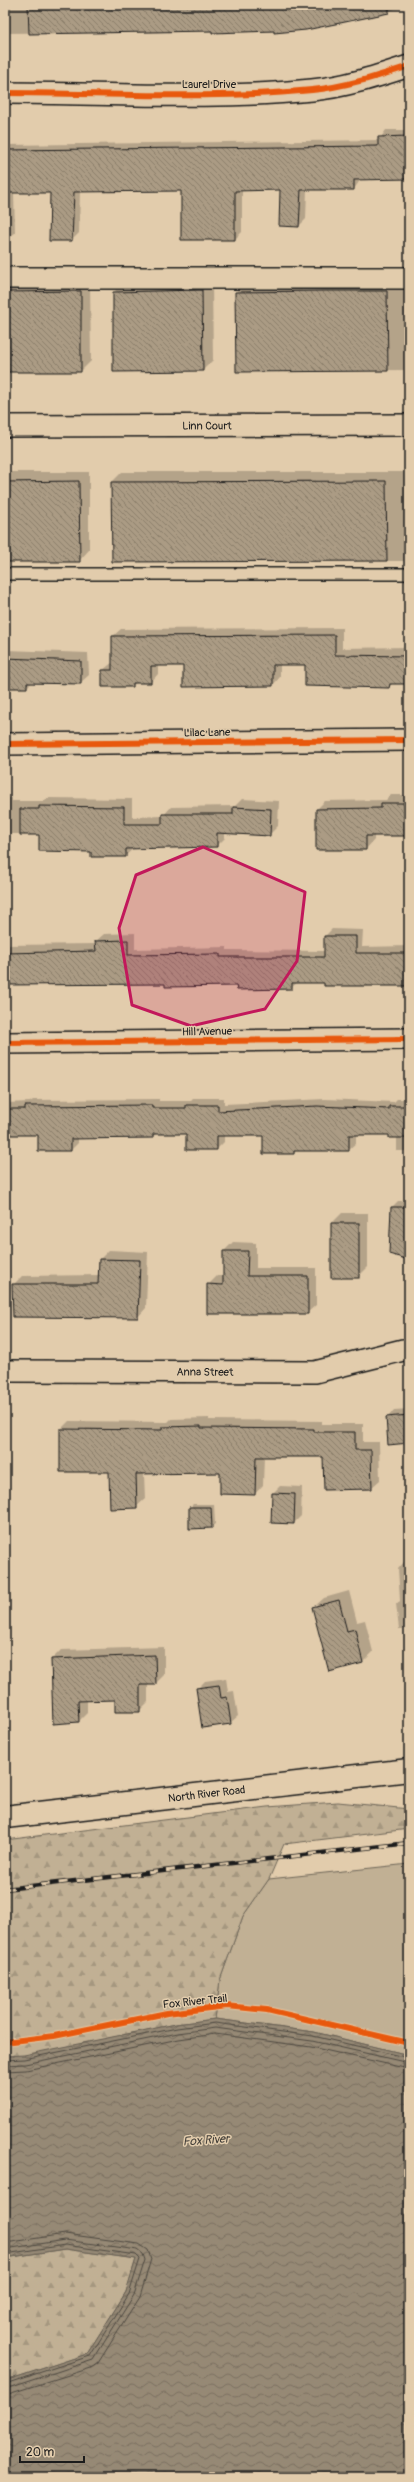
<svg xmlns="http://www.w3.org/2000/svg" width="414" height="2482" font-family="Pangolin,sans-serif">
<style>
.green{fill:#c1b094;stroke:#6e6658}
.forest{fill:url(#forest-firs);stroke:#6e6658}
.water{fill:url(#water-waves);stroke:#655d51}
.shadow{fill:#0003}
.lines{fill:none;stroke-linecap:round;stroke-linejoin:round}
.shore{stroke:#4d4840;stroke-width:1}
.building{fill:url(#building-back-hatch);stroke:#1c1c1c}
.service-casing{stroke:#1c1c1c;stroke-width:14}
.minor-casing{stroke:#1c1c1c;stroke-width:24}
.secondary-casing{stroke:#1c1c1c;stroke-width:25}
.service{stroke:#e2ccac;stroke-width:11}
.minor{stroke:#e2ccac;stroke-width:21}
.secondary{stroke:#e2ccac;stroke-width:22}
.rail-casing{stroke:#1c1c1c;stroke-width:4.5}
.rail{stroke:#e2ccac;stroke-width:3;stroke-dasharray:9;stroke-linecap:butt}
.cycleway-casing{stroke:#e2ccac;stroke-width:8}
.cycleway{stroke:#e8590c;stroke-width:6}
.marked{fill:#c2185b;fill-opacity:0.2;stroke:#c2185b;stroke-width:3;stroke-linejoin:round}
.labels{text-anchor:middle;stroke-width:3;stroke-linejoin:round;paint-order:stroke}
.street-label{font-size:11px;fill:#1c1c1c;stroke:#e2ccac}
.water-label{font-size:12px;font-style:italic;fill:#413d37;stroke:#e2ccac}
</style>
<defs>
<pattern id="forest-firs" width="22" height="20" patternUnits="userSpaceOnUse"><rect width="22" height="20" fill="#c1b094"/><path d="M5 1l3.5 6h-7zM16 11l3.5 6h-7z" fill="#a5977f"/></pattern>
<pattern id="water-waves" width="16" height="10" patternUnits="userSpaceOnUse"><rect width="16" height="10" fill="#968975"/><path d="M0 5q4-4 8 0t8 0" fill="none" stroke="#7a6f5f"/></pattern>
<pattern id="building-back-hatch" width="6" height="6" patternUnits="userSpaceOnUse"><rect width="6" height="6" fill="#ab9b84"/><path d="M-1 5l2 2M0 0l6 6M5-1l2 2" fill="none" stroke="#8a7e6b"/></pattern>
</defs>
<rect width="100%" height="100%" fill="#e2ccac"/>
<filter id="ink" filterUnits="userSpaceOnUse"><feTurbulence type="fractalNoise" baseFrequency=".025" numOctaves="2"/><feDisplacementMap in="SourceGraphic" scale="8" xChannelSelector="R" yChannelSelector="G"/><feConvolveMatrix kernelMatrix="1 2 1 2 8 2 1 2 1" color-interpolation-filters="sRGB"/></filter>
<g filter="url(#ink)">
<polygon class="green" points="409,1864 409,2055 314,2032 215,2019 220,1980 243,1916 269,1879"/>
<g class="forest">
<polygon points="338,1802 409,1809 409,1829 284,1844 269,1879 243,1916 220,1980 215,2019 176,2024 24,2056 5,2056 5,1840 267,1807"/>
<polygon points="65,2249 136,2259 126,2292 87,2354 5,2381 5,2258"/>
</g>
<polygon class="water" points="215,2019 314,2032 409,2055 409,2477 5,2477 5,2381 87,2354 126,2292 136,2259 65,2249 5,2258 5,2056 24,2055 176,2024"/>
<g class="shadow">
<polygon points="5,5 409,5 378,14 275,30 7,33 5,36"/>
<polygon points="386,130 409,130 409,178 361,179 354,189 307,189 306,219 299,226 281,189 242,190 242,232 235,239 182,190 80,191 79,233 72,240 51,192 14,192 15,233 5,240 5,145 379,140"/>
<polygon points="212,281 213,360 203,370 114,371 114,292 124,282"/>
<polygon points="409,281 409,370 237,371 236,292 246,282"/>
<polygon points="5,282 90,282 91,361 81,371 5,371"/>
<polygon points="5,472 89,472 89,550 79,561 5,561"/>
<polygon points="122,472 409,472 409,561 113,561 112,482"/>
<polygon points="342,628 342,648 409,647 409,683 393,683 389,687 306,664 280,664 280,677 273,685 184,665 158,665 158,674 151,682 137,682 132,686 103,670 113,662 113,636 121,629"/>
<polygon points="5,630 7,630 7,650 88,653 89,675 80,683 32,682 27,687 5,686"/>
<polygon points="391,795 409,795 409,835 374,835 374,840 366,849 317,809 325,801 386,800"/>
<polygon points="5,798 12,798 12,801 45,801 48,798 132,799 132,817 163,816 171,807 235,806 242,799 279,801 278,826 270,834 225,832 225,838 217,846 134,848 125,856 92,851 40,834 9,834 5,838"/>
<polygon points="332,929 363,930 362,947 409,946 409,985 298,982 291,988 166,983 5,983 5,945 96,944 96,941 104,934 135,933 135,949 227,947 227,950 325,951 325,936"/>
<polygon points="194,1098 224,1098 224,1104 325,1099 394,1102 397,1099 409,1099 409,1151 397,1151 397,1137 390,1134 356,1134 356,1143 348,1150 297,1150 294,1153 264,1153 264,1135 224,1135 224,1142 217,1149 187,1133 157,1133 152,1137 78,1138 78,1143 71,1150 39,1134 12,1134 5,1141 5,1103 30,1102 33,1100 159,1099 159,1101 191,1101"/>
<polygon points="398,1201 409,1201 409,1259 390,1253 392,1207"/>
<polygon points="342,1213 368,1213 368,1267 358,1277 332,1223"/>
<polygon points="233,1242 256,1243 256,1268 316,1268 316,1305 307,1313 208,1285 217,1276 224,1276 224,1251"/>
<polygon points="109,1250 148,1252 146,1308 138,1317 13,1285 22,1276 100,1275 100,1259"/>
<polygon points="409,1409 409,1442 387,1418 394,1410"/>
<polygon points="209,1418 209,1420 322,1421 322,1424 363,1424 363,1442 379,1442 380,1480 371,1488 324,1456 264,1456 263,1485 255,1494 221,1472 144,1473 145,1499 136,1507 110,1471 61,1471 61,1429 69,1421 168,1422 171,1419"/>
<polygon points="280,1486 302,1487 301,1516 294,1523 273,1493"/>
<polygon points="193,1504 214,1504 215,1524 211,1527 190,1508"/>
<polygon points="404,1562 409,1562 409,1629 399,1629 396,1604 400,1601 398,1569"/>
<polygon points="349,1591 357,1622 365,1620 373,1652 363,1662 330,1670 313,1608 324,1598"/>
<polygon points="164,1647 164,1675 155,1684 148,1684 148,1702 139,1711 116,1699 87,1700 87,1713 79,1721 54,1723 52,1659 61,1650"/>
<polygon points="226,1678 228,1692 234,1691 238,1716 230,1723 198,1688 205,1681"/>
</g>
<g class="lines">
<g class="shore">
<polyline points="5,2060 24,2059 177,2028 215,2023 313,2036 409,2058"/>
<polyline points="5,2065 25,2064 178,2033 215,2028 312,2041 409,2063"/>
<polyline points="5,2071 26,2070 179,2039 215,2034 311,2047 409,2069"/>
<polyline points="5,2243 65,2234 139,2244 148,2250 151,2259 140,2297 98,2363 91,2368 5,2395"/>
<polyline points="5,2249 65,2240 138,2250 143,2254 145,2260 134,2295 93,2360 5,2389"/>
<polyline points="5,2254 65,2245 136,2255 140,2259 129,2294 90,2356 5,2384"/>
</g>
</g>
<g class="building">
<polygon points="28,5 389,5 389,13 306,30 274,33 274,31 212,33 212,31 29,34"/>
<polygon points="409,136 409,179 354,180 354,190 301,190 299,227 279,226 280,190 235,191 235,240 181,240 181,191 74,192 72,241 49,241 50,193 5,193 5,150 378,146 378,137"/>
<polygon points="202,290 203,371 113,372 113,292"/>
<polygon points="81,291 81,372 5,372 5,292"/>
<polygon points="325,291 387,291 388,371 236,372 235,292"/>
<polygon points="79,481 80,562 5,562 5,482"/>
<polygon points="386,481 387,561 112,562 111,482"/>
<polygon points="335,635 335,655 409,656 409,684 390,684 389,688 305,686 305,665 273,665 273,686 183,687 183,666 151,666 151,683 133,683 133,687 102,687 102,670 112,670 112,636"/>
<polygon points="5,658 81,661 81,684 27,683 27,688 5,688"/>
<polygon points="381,803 409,803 409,836 366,836 366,850 316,850 316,809 381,808"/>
<polygon points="39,806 124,807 124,824 162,824 162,814 233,814 233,807 271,809 270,836 217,833 217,847 126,849 126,857 91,857 91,852 39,851 39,835 20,835 20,809 39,809"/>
<polygon points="324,936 356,936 356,953 409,953 409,986 324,986 324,983 292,983 292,989 237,990 236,986 165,987 165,984 5,985 5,953 96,951 95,941 128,940 128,955 220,954 220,957 324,957"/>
<polygon points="152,1105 152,1108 186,1108 186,1105 218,1105 218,1111 317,1106 389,1109 389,1106 409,1106 409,1138 389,1138 389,1135 349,1135 349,1151 294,1151 294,1154 263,1154 263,1136 217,1136 217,1150 186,1150 186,1134 153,1134 153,1138 71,1139 71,1151 38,1151 38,1135 5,1135 5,1109 25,1109 25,1106"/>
<polygon points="391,1207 409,1207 409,1260 389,1254"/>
<rect x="331" y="1223" width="28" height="55"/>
<polygon points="223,1251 248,1251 247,1276 308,1276 308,1314 207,1314 207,1284 223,1285"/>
<polygon points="99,1259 140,1260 138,1318 13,1317 12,1284 98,1284"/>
<polygon points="409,1415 409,1443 388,1445 386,1417"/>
<polygon points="201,1426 201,1428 314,1429 314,1432 355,1432 355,1450 371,1450 372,1489 324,1490 323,1457 256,1457 255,1495 220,1494 220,1473 136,1474 137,1508 110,1509 109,1472 60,1472 60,1429 162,1430 162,1427"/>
<polygon points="272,1493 295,1494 294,1524 271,1523"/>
<polygon points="189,1507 211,1507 212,1528 189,1529"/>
<polygon points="339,1600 347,1631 355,1629 363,1663 329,1672 312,1607"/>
<polygon points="155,1655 156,1685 140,1685 140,1712 115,1712 115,1700 78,1701 79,1722 53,1724 51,1659"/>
<polygon points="219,1685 221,1698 227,1697 231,1724 202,1728 196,1688"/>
</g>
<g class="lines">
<g class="service-casing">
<polyline id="service" points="5,574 409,574"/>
</g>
<g class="minor-casing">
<g id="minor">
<path d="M5 93C107 93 210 100 312 90 345 87 378 76 409 66"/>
<polyline points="5,278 409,278"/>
<path id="s1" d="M5 426 409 425"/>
<polyline points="5,744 409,740"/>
<polyline points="5,1043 409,1039"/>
<path id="s2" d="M5 1371 315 1372 403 1350"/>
</g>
</g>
<g class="secondary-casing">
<g id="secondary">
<path id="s3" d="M5 1817 409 1770"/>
</g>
</g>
<use href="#service" class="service"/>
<use href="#minor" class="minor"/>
<use href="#secondary" class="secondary"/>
<g class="rail-casing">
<polyline id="rail" points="5,1889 409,1843"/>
</g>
<use href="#rail" class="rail"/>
<g class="cycleway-casing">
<g id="cycleway">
<path d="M5 93C107 93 210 100 312 90 345 87 378 76 409 66"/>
<polyline points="5,744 409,740"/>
<polyline points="5,1043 409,1039"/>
<polyline points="5,2042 54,2036 167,2013 227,2006 267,2010 409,2043"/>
</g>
</g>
<use href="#cycleway" class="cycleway"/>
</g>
</g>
<path class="marked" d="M203 847 305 892 297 961 265 1009 191 1026 132 1005 119 928 136 875Z"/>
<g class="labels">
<g class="street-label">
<text x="209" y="88">Laurel Drive</text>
<text dy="4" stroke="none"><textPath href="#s1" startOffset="202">Linn Court</textPath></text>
<text transform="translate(207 732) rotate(-1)" y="4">Lilac Lane</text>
<text transform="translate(207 1031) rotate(-1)" y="4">Hill Avenue</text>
<text dy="4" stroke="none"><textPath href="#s2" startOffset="200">Anna Street</textPath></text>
<text dy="4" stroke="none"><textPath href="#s3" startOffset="203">North River Road</textPath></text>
<text transform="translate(195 2001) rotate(-6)" y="4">Fox River Trail</text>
</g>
<g class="water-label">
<text transform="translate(206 2140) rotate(-4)" y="4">Fox River</text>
</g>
</g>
<rect width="414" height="2482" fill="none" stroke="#e2ccac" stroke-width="20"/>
<rect x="10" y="10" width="394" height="2462" fill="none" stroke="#1c1c1c" stroke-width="1.5" filter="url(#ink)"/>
<path d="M20 2456v6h64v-6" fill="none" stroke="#1c1c1c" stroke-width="2"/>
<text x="26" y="2456" font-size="12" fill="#1c1c1c" stroke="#e2ccac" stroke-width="3" paint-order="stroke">20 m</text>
</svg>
